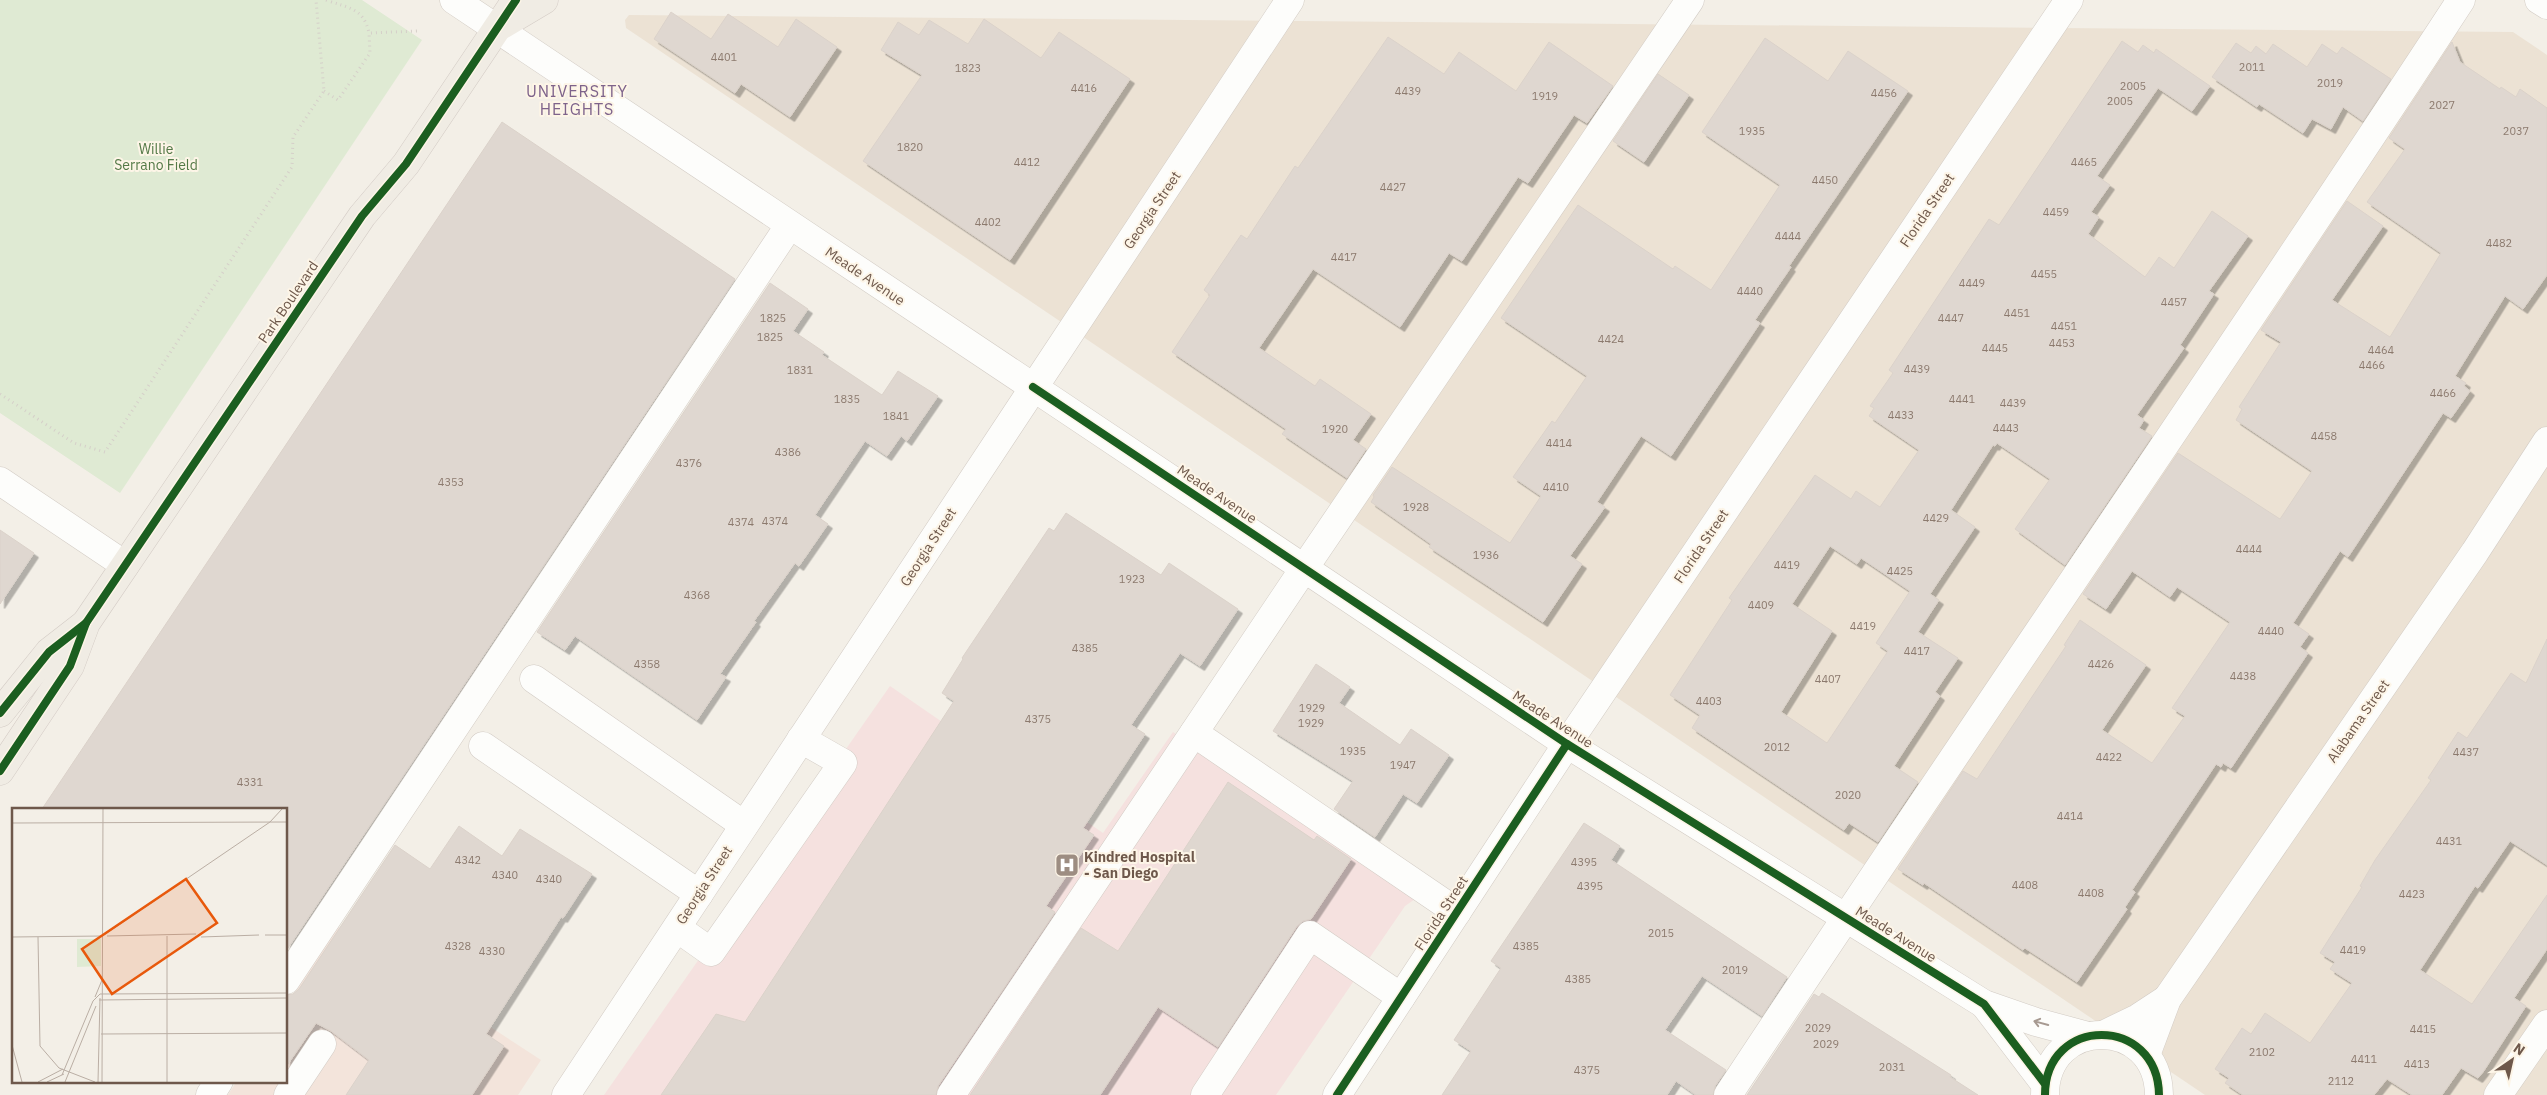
<svg xmlns="http://www.w3.org/2000/svg" width="2547" height="1095" font-family="'IBM Plex Sans',sans-serif">
<style>
.residential{fill:#ece2d4}
.commercial{fill:#f3e4db}
.medical{fill:#f5e1df}
.green{fill:#dfead3}
.building{fill:#dfd7d0;stroke:#dbd2ca;fill-rule:evenodd;filter:url(#shadow)}
.lines{fill:none;stroke-linecap:round;stroke-linejoin:round}
.minor-casing{stroke:#d2cbc4;stroke-width:29}
.major-casing{stroke:#d3cbc5;stroke-width:29}
.path{stroke:#d5cfc9;stroke-width:3;stroke-dasharray:1 4;stroke-linecap:butt}
.minor{stroke:#fdfdfb;stroke-width:28}
.major{stroke:#f0ece4;stroke-width:28}
.cycleway-casing{stroke:#fdf5e7;stroke-width:11}
.cycleway{stroke:#1b5e20;stroke-width:8}
.oneway{stroke:#a79a91}
.labels{text-anchor:middle;stroke-width:4;stroke-linejoin:round;paint-order:stroke}
.number-label{font-size:11px;fill:#8c7a6e}
.park-label{font-size:14px;fill:#547947;stroke:#fdf5e7}
.street-label{font-size:14px;fill:#6e584b;stroke:#fdf5e7}
.poi-label{font-size:14px;font-weight:bold;fill:#6e584b;stroke:#fdf5e7;text-anchor:start}
.quarter-label{font-size:16px;letter-spacing:1px;fill:#7e638b;stroke:#fdf5e7}
.inset-road{fill:none;stroke:#baaea4;stroke-width:1}
.view{fill:#e8590c;fill-opacity:0.15;stroke:#e8590c;stroke-width:2.5}
.inset-edge{fill:none;stroke:#6e584b;stroke-width:2.5}
</style>
<defs>
<filter id="shadow"><feDropShadow dx="4.5" dy="4.5" stdDeviation="0" flood-color="#0004"/></filter>
</defs>
<rect width="100%" height="100%" fill="#f3efe7"/>
<polygon class="residential" points="629,15 2513,32 2547,55 2547,1095 2205,1095 626,28 625,20"/>
<polygon class="commercial" points="338,927 541,1060 518,1095 228,1095 237,1081 286,1081 286,1006"/>
<polygon class="medical" points="890,686 1103,833 1173,732 1418,897 1405,906 1276,1095 604,1095"/>
<polygon class="green" points="0,0 362,0 422,40 120,493 0,413"/>
<g class="building">
<polygon points="671,12 711,39 728,14 778,47 796,19 837,47 790,117 741,84 735,93 654,39"/>
<polygon points="984,19 1041,58 1059,32 1130,79 1010,260 863,161 922,75 881,50 898,22 919,35 929,20 968,44"/>
<polygon points="1388,37 1444,74 1459,52 1516,91 1549,42 1613,86 1587,123 1574,115 1528,183 1518,177 1462,261 1449,253 1400,327 1313,269 1259,348 1315,386 1320,379 1371,414 1353,440 1366,449 1347,478 1282,434 1286,429 1172,352 1210,295 1204,290 1241,235 1247,239 1295,166 1298,168"/>
<polygon points="1765,38 1828,81 1848,51 1908,91 1789,266 1791,267 1755,320 1760,323 1671,456 1641,436 1597,502 1605,507 1570,556 1582,564 1543,622 1429,547 1431,544 1371,502 1374,497 1373,495 1392,467 1510,543 1541,496 1513,477 1552,421 1555,423 1587,376 1501,318 1578,205 1673,269 1675,266 1711,290 1780,185 1702,132"/>
<path d="M2122 41 2138 52 2143 45 2154 53 2156 49 2210 86 2192 111 2158 88 2097 176 2110 185 2091 212 2099 217 2088 234 2145 277 2159 257 2174 268 2212 211 2248 236 2209 291 2214 294 2180 345 2184 348 2137 415 2144 420 2139 428 2152 436 2065 565 2015 529 2050 479 1997 443 1995 446 1993 445 1951 510 1975 527 1930 594 1939 600 1918 632 1958 658 1935 692 1940 696 1894 766 1918 782 1878 842 1849 823 1844 830 1692 728 1700 715 1670 695 1732 600 1729 598 1815 475 1851 499 1856 491 1880 507 1919 450 1869 416 1874 408 1870 406 1893 373 1889 370 1989 219 1999 225ZM1830 546 1857 564 1861 558 1910 591 1876 643 1888 651 1827 743 1781 712 1832 631 1792 604Z"/>
<polygon points="2452,42 2460,62 2500,89 2501,87 2516,97 2520,89 2547,108 2547,275 2523,309 2505,296 2455,376 2466,383 2464,386 2470,391 2451,418 2443,413 2348,557 2340,551 2293,623 2309,634 2300,647 2308,653 2231,768 2223,763 2221,767 2216,764 2132,890 2135,892 2125,907 2127,909 2077,982 2025,948 2023,950 1924,883 1923,885 1898,869 1963,771 1977,779 2066,646 2064,645 2080,620 2146,665 2102,730 2152,763 2185,716 2172,708 2230,622 2177,587 2170,597 2132,571 2106,609 2083,594 2178,453 2280,519 2312,471 2236,420 2242,409 2239,407 2281,342 2261,330 2347,201 2383,226 2332,300 2390,337 2441,253 2367,202 2405,149 2389,138"/>
<polygon points="2236,43 2251,53 2256,46 2266,54 2273,44 2307,67 2322,44 2337,54 2342,47 2391,79 2363,121 2343,107 2331,129 2312,119 2303,133 2259,104 2257,107 2212,77"/>
<polygon points="1658,74 1689,95 1644,162 1613,141"/>
<polygon points="502,122 735,279 286,951 286,809 42,809"/>
<polygon points="770,283 808,309 793,331 824,352 822,355 882,395 898,371 938,396 907,441 901,436 887,456 865,441 815,515 828,524 799,566 795,563 754,621 756,622 720,674 726,677 697,720 575,636 565,650 537,632"/>
<polygon points="1066,513 1161,575 1169,563 1238,609 1200,666 1180,653 1131,725 1145,734 1083,828 1094,835 1046,906 1055,912 938,1086 936,1095 661,1095 716,1014 745,1022 954,701 942,693 963,659 962,658 1049,528 1054,531"/>
<polygon points="0,530 34,553 0,604"/>
<polygon points="2547,639 2547,865 2510,841 2478,888 2475,886 2420,970 2472,1004 2547,895 2547,949 2514,998 2526,1006 2483,1072 2478,1078 2461,1068 2442,1095 2412,1095 2387,1079 2374,1095 2243,1095 2225,1083 2229,1078 2215,1069 2242,1028 2251,1034 2265,1013 2310,1043 2352,983 2330,969 2335,962 2320,953 2362,887 2360,886 2375,860 2431,780 2428,778 2458,732 2467,738 2511,673 2526,683"/>
<polygon points="1316,664 1350,687 1339,703 1400,745 1411,729 1449,755 1417,803 1403,794 1375,837 1334,809 1353,781 1273,731"/>
<polygon points="1228,782 1314,840 1317,836 1351,859 1311,919 1303,921 1297,926 1218,1047 1158,1007 1100,1095 970,1095 1081,928 1118,951"/>
<polygon points="1584,823 1620,846 1611,860 1787,977 1762,1016 1702,976 1665,1030 1726,1070 1715,1086 1713,1095 1696,1095 1676,1081 1667,1095 1442,1095 1471,1051 1454,1040 1501,968 1491,961"/>
<polygon points="459,826 502,856 520,829 592,874 563,918 561,917 486,1034 504,1046 472,1095 346,1095 369,1060 331,1031 316,1023 286,1067 286,995 293,994 299,989 395,845 430,869"/>
<polygon points="1822,993 1951,1075 1950,1077 1978,1095 1747,1095 1814,994 1819,997"/>
</g>
<g class="lines">
<g class="minor-casing">
<g id="minor">
<polyline points="454,0 1567,744 1984,1004 2036,1022 2088,1036"/>
<polyline points="2539,0 2547,5"/>
<polyline points="0,481 125,565"/>
<polyline points="534,679 744,825"/>
<polyline points="1194,733 1457,912"/>
<polyline points="483,746 699,894"/>
<polyline points="677,928 711,952 843,763 801,739"/>
<polyline points="286,980 789,226"/>
<polyline points="1984,1004 2045,1084"/>
<polyline points="2105,1034 2138,1018 2167,999"/>
<polyline points="2146,1055 2167,999 2475,552 2547,441"/>
<polyline points="210,1095 219,1081"/>
<polyline points="288,1095 322,1044"/>
<polyline points="566,1095 1290,0"/>
<polyline points="951,1095 1305,567 1690,0"/>
<polyline points="1205,1095 1310,935 1401,997"/>
<polyline points="1337,1095 1567,744 2069,0"/>
<path d="M1728 1095C1970 728 2221 368 2461 0"/>
<path d="M2045 1095C2045 1015 2158 1015 2159 1095"/>
<polyline points="2498,1095 2547,1024"/>
</g>
</g>
<g class="major-casing">
<g id="major">
<polyline points="502,25 544,0"/>
<polyline points="0,713 49,652 85,624"/>
<polyline points="0,771 70,666 86,623 362,216 406,164 516,0"/>
</g>
</g>
<g class="path">
<path d="M326 0C348 8 364 8 369 33L417 31"/>
<polyline points="324,91 338,100 370,53 369,33"/>
<polyline points="0,394 74,443 105,452 292,167 293,137 324,91 316,0"/>
</g>
<use href="#minor" class="minor"/>
<use href="#major" class="major"/>
<g class="cycleway-casing">
<g id="cycleway">
<polyline points="1033,387 1567,744 1984,1004 2045,1084"/>
<polyline points="0,713 49,652 86,623"/>
<polyline points="0,771 70,666 86,623 362,216 406,164 516,0"/>
<polyline points="1337,1095 1567,744"/>
<path d="M2045 1095C2045 1015 2158 1015 2159 1095"/>
</g>
</g>
<use href="#cycleway" class="cycleway"/>
</g>
<defs><path id="oneway-shaft" d="M-6 0H5M1.5-3L5.5 0L1.5 3" fill="none" stroke-width="1.6" stroke-linecap="round" stroke-linejoin="round" transform="scale(1.25)"/></defs>
<use class="oneway" href="#oneway-shaft" transform="translate(2041 1023) rotate(-165)"/>
<defs>
<g id="hospital-square" transform="scale(1.25)"><rect x="-9" y="-9" width="18" height="18" rx="4" fill="#9d8d82" stroke="#fdf5e7"/><path d="M-5-5h3v3.5h4V-5h3V5h-3V1.5h-4V5h-3Z" fill="#fff"/></g>
</defs>
<g fill-rule="evenodd">
<use href="#hospital-square" x="1067" y="865"/>
</g>
<g class="labels">
<g class="number-label">
<text x="724" y="61">4401</text>
<text x="2252" y="71">2011</text>
<text x="968" y="72">1823</text>
<text x="2330" y="87">2019</text>
<text x="2133" y="90">2005</text>
<text x="1084" y="92">4416</text>
<text x="1408" y="95">4439</text>
<text x="1884" y="97">4456</text>
<text x="1545" y="100">1919</text>
<text x="2120" y="105">2005</text>
<text x="2442" y="109">2027</text>
<text x="1752" y="135">1935</text>
<text x="2516" y="135">2037</text>
<text x="910" y="151">1820</text>
<text x="1027" y="166">4412</text>
<text x="2084" y="166">4465</text>
<text x="1825" y="184">4450</text>
<text x="1393" y="191">4427</text>
<text x="2056" y="216">4459</text>
<text x="988" y="226">4402</text>
<text x="1788" y="240">4444</text>
<text x="2499" y="247">4482</text>
<text x="1344" y="261">4417</text>
<text x="2044" y="278">4455</text>
<text x="1972" y="287">4449</text>
<text x="1750" y="295">4440</text>
<text x="2174" y="306">4457</text>
<text x="2017" y="317">4451</text>
<text x="773" y="322">1825</text>
<text x="1951" y="322">4447</text>
<text x="2064" y="330">4451</text>
<text x="770" y="341">1825</text>
<text x="1611" y="343">4424</text>
<text x="2062" y="347">4453</text>
<text x="1995" y="352">4445</text>
<text x="2381" y="354">4464</text>
<text x="2372" y="369">4466</text>
<text x="1917" y="373">4439</text>
<text x="800" y="374">1831</text>
<text x="2443" y="397">4466</text>
<text x="847" y="403">1835</text>
<text x="1962" y="403">4441</text>
<text x="2013" y="407">4439</text>
<text x="1901" y="419">4433</text>
<text x="896" y="420">1841</text>
<text x="2006" y="432">4443</text>
<text x="1335" y="433">1920</text>
<text x="2324" y="440">4458</text>
<text x="1559" y="447">4414</text>
<text x="788" y="456">4386</text>
<text x="689" y="467">4376</text>
<text x="451" y="486">4353</text>
<text x="1556" y="491">4410</text>
<text x="1416" y="511">1928</text>
<text x="1936" y="522">4429</text>
<text x="775" y="525">4374</text>
<text x="741" y="526">4374</text>
<text x="2249" y="553">4444</text>
<text x="1486" y="559">1936</text>
<text x="1787" y="569">4419</text>
<text x="1900" y="575">4425</text>
<text x="1132" y="583">1923</text>
<text x="697" y="599">4368</text>
<text x="1761" y="609">4409</text>
<text x="1863" y="630">4419</text>
<text x="2271" y="635">4440</text>
<text x="1085" y="652">4385</text>
<text x="1917" y="655">4417</text>
<text x="647" y="668">4358</text>
<text x="2101" y="668">4426</text>
<text x="2243" y="680">4438</text>
<text x="1828" y="683">4407</text>
<text x="1709" y="705">4403</text>
<text x="1312" y="712">1929</text>
<text x="1038" y="723">4375</text>
<text x="1311" y="727">1929</text>
<text x="1777" y="751">2012</text>
<text x="1353" y="755">1935</text>
<text x="2466" y="756">4437</text>
<text x="2109" y="761">4422</text>
<text x="1403" y="769">1947</text>
<text x="250" y="786">4331</text>
<text x="1848" y="799">2020</text>
<text x="2070" y="820">4414</text>
<text x="2449" y="845">4431</text>
<text x="468" y="864">4342</text>
<text x="1584" y="866">4395</text>
<text x="505" y="879">4340</text>
<text x="549" y="883">4340</text>
<text x="2025" y="889">4408</text>
<text x="1590" y="890">4395</text>
<text x="2091" y="897">4408</text>
<text x="2412" y="898">4423</text>
<text x="1661" y="937">2015</text>
<text x="458" y="950">4328</text>
<text x="1526" y="950">4385</text>
<text x="2353" y="954">4419</text>
<text x="492" y="955">4330</text>
<text x="1735" y="974">2019</text>
<text x="1578" y="983">4385</text>
<text x="1818" y="1032">2029</text>
<text x="2423" y="1033">4415</text>
<text x="1826" y="1048">2029</text>
<text x="2262" y="1056">2102</text>
<text x="2364" y="1063">4411</text>
<text x="2417" y="1068">4413</text>
<text x="1892" y="1071">2031</text>
<text x="1587" y="1074">4375</text>
<text x="2341" y="1085">2112</text>
</g>
<g class="park-label">
<text x="156" y="154">Willie<tspan x="156" dy="16">Serrano Field</tspan></text>
</g>
<g class="street-label">
<text transform="translate(1152 210) rotate(-56)" y="5">Georgia Street</text>
<text transform="translate(1927 210) rotate(-56)" y="5">Florida Street</text>
<text transform="translate(865 276) rotate(34)" y="5">Meade Avenue</text>
<text transform="translate(288 302) rotate(-56)" y="5">Park Boulevard</text>
<text transform="translate(1217 494) rotate(34)" y="5">Meade Avenue</text>
<text transform="translate(1701 546) rotate(-56)" y="5">Florida Street</text>
<text transform="translate(928 547) rotate(-57)" y="5">Georgia Street</text>
<text transform="translate(1553 719) rotate(33)" y="5">Meade Avenue</text>
<text transform="translate(2358 721) rotate(-55)" y="5">Alabama Street</text>
<text transform="translate(704 885) rotate(-57)" y="5">Georgia Street</text>
<text transform="translate(1441 913) rotate(-57)" y="5">Florida Street</text>
<text transform="translate(1896 934) rotate(32)" y="5">Meade Avenue</text>
</g>
<g class="poi-label">
<text x="1084" y="862">Kindred Hospital<tspan x="1084" dy="16">- San Diego</tspan></text>
</g>
<g class="quarter-label">
<text x="577" y="97">UNIVERSITY<tspan x="577" dy="18">HEIGHTS</tspan></text>
</g>
</g>
<g transform="translate(12 808)">
<rect width="275" height="275" fill="#f3efe7"/>
<path d="M65 131H89V158L65 159Z" fill="#dfead3"/>
<path class="inset-road" d="M0 15 275 14M92 127 258 14 270 1M253 127H275M95 128 184 126M155 128V274M0 129 91 128M26 129 28 238 47 260 83 274M189 129 247 127M88 186 275 185M83 189 90 172M87 192 275 190M89 226 275 225M0 237 10 274M50 267 81 193 88 186M26 274 51 261M35 274 52 266M53 274 84 198M86 274 88 190M90 274 91 1"/>
<path class="view" d="M174 71 205 115 100 186 70 141Z"/>
<rect width="275" height="275" class="inset-edge"/>
</g>
<g transform="translate(2512 1060) rotate(34)" stroke="#fdf5e7" stroke-width="4" paint-order="stroke">
<path d="M0-4L9 19L0 12L-9 19Z" fill="#6e584b"/>
<text y="-8" font-size="14" font-weight="bold" text-anchor="middle" fill="#6e584b">N</text>
</g>
</svg>
